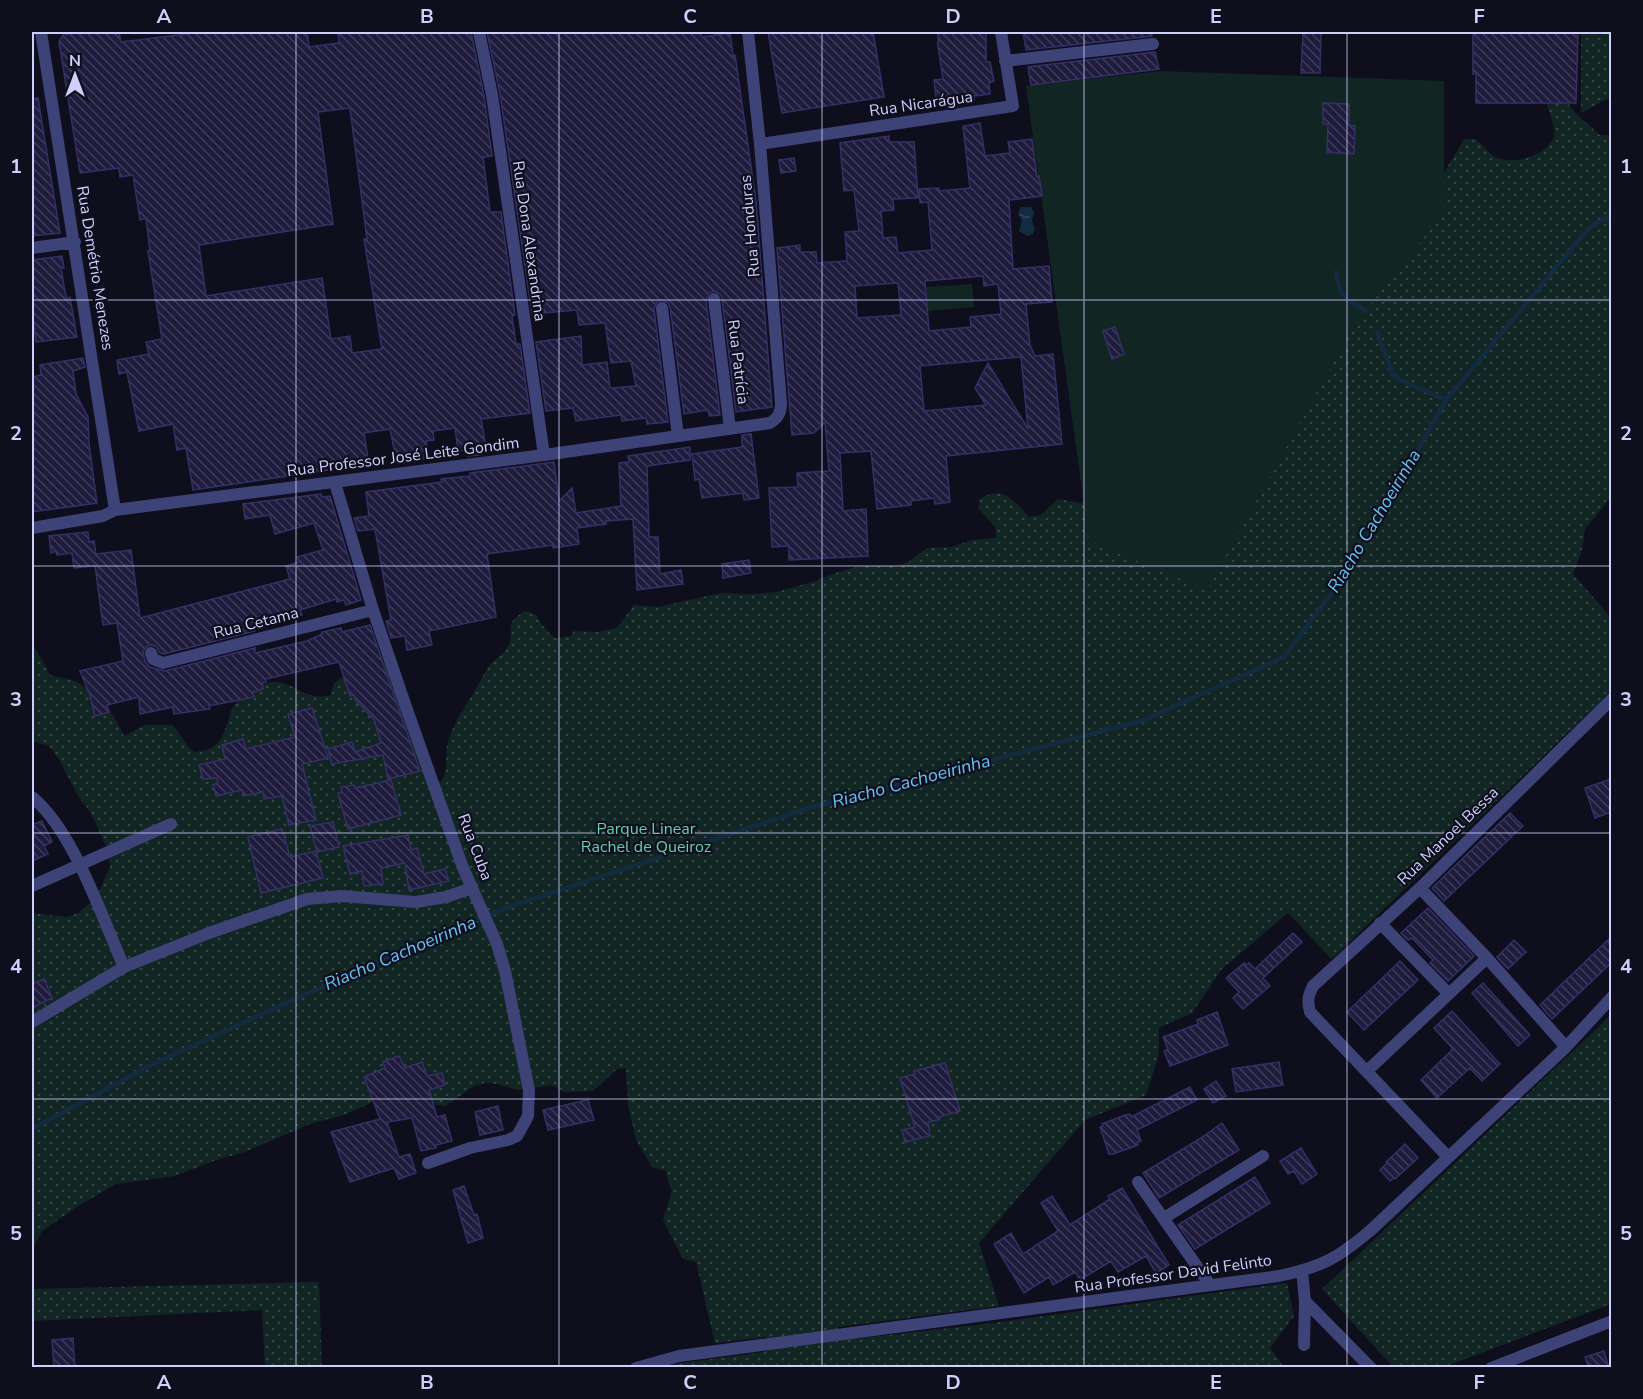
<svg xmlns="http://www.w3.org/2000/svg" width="1643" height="1399" viewBox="0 0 1643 1399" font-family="'Nunito Sans',sans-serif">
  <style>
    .green { fill: url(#green-dots) }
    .pitch { fill: #112623 }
    .water { fill: url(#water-ripples) }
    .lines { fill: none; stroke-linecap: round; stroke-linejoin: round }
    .stream { stroke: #122b41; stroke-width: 4.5 }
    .building { fill: url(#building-back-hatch); stroke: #343066; stroke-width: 1.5; fill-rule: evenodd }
    .minor { stroke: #3d4277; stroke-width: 12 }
    .grid { fill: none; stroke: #cecffa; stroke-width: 1.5; stroke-opacity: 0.55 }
    .labels { text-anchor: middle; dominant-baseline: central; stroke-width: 4.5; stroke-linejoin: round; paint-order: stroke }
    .street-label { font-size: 16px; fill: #cecffa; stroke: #0e0e1d }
    .park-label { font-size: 16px; fill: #62d2a8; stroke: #0e0e1d }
    .water-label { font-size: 18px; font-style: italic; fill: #66c2f0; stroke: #0e0e1d }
    .neatline { fill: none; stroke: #cecffa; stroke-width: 2 }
    .grid-label { font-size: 20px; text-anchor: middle; font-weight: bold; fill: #cecffa }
  </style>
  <defs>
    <pattern id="green-dots" width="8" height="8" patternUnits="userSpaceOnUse" patternTransform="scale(1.5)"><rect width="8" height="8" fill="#112623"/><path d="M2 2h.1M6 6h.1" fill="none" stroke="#324444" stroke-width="1.8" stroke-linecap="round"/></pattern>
    <pattern id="water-ripples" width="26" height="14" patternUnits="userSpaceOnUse" patternTransform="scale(1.5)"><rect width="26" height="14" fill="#122b41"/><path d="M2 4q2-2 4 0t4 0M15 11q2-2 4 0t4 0" fill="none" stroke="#33495d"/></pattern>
    <pattern id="building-back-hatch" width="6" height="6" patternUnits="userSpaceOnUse" patternTransform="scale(1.5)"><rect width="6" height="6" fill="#1e1b3c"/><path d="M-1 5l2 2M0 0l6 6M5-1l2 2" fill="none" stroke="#3e3b59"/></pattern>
  </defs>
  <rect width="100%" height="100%" fill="#0e0e1d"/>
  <path class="green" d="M1581,32H1611L1612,96L1581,113Z
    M1554,94L1567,102L1574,112L1600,135H1611V497L1585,529L1582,550L1573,574L1611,618V691L1332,959L1288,913L1222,969L1192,1013L1159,1028V1054L1146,1095L1085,1120L979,1243L999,1306L838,1327L836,1341L993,1323L1287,1283L1294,1316L1270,1348L1284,1367H665L673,1364L764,1352L767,1337L715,1343L696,1262L683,1259L663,1220L672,1191L666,1174L668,1172L652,1167L636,1140L628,1104L626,1068L617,1069L593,1091L564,1092L552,1085L519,1090L497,1084L485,1083L474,1086L445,1106L433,1104L424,1096L390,1094L347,1114L310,1124L245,1152L216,1160L175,1176L116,1184L78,1206L42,1231L32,1250V913L67,917L78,913L96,898L110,867L108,850L91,813L78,796L60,761L49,746L32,741V645L36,649L50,675C56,677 62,677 68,679C95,687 113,711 124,736L145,725H172C181,733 184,744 194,752C236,750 219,712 245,694C288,662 297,705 331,695L334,683L344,676H379L385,660L430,791C454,777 442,759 449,738C456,718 468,703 478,685C482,678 485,671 490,665C494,660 502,655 506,649C518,633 500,625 525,611L536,615L542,625L554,638L571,636L574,631L597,632L617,628L634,605L658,607L720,593L752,594L776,592L816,581L838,572L861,566H897L908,562L927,548L951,547L973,540L996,538L995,526L978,508L980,499C1002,484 1015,501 1029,517L1041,515L1058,499L1081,503L1090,496L1442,176L1464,139H1476C1482,144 1487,151 1493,156C1509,167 1550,156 1554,135C1556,124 1548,114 1547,103Z
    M1611,1015V1304L1444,1367H1393L1322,1289Z
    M319,1282L322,1367H265L262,1310L32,1321V1289Z"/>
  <path class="pitch" d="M1161,71L1444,81V212L1354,325L1207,590L1089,541L1026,86Z
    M972,284L974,307L928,311L926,287Z"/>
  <path class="water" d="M1021,207H1031L1034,213L1032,221L1035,229L1033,234L1028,236L1019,231L1022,221L1018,213Z"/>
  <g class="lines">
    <path class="stream" d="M1336,272C1339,296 1345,298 1366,311
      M1377,332L1394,377L1446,400
      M32,1129L155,1063L444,931L512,906L809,808L1144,720L1284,657L1353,564L1446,400L1588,229L1612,214"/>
  </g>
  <path class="building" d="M85,32H119L121,42L203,32H307L309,47L339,43L338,32H471L484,96L492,156L483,157L490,212H501L515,315L512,316L516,344H520L530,413L481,419L486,448L479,455L468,456V450L458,451L455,428L433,431L434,440L426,441L429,458L397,463L390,429L364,433L369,464L193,490L186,448L177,450L173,424L139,431L127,372L119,374L117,360L149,354L146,342L162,339L148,251H150L146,218L140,220L133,175L120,177L119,168L80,173L59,42L63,35ZM350,108L367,239H364L382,349L352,353L350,336L331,339L322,278L206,296L199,245L333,224L318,112Z
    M487,32H699L702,37L730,33L733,56L735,55L756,201L772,407L736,412L722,298L720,294L714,291L709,293L706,300L720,415L709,416L708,410L684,414L670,307L668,303L662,300L657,302L654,309L668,422L647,424L646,418L622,421L621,415L576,421L573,408L546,411L536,342L581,336L582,365L607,362L610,388L636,386L631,361L611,363L605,323L579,325L577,310L532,314L500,94Z
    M768,32H873L884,97L782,113Z
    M938,32H986V62H990L994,81L989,83L990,94L974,96V100L937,106L934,80L943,79L938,46Z
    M1023,32H1151L1152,36L1026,50Z
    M1303,32H1321L1320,73H1301Z
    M1473,32H1578L1576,103H1476V74H1473Z
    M1155,52L1159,69L1031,85L1028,67Z
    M38,98L60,233L32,236V99Z
    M1323,103L1349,104V125L1355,126L1354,154L1327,152L1328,124H1323Z
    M980,123L985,156L1010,153L1008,142L1032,139L1037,177L1039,176L1042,196L1009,200L1013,269L1049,266L1052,302L1026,304L1030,345L1035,356L1053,354L1062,444L946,456L950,502L935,504L934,498L911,501V505L877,509L871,451L840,453L843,511L866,509L868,556L789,560V546L772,547L769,488L798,487L797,473L829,471L825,422L814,433L792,435L777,248L800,245V252H816L817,263L847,261L845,232L859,231L854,190L844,191L840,143L889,136V142H914L918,198L893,199L894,210L881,211L883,238L896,237L898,253L932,250L928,202L920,203L919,189L939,188V191L970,188L963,126ZM983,276L984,286L998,284L1001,314L970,317L971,327L929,331L925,281ZM898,283L901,315L857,318L855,286ZM1021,357L1028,429L988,363L975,388L986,405L924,411L920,366Z
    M794,158L796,171L781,173L779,160Z
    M62,256L64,268H61L65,292L67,299L70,297L77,337L36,342L32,306V260Z
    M1115,327L1124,354L1112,359L1103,331Z
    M83,358L85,367L73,371L76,394L88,417L89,443L97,503L32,512V377L41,375L40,365Z
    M751,434L759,498L744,500L743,493L702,498L699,479L695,480L692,454L742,447V435Z
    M690,447V460L647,466L649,537H658L660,574L681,570L683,584L637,590L633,519L606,521V524L577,528L579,544L553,548V545L487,554L496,617L429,631L432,645L407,650L405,636L391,638L386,621L391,620L375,529L358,531L354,518L369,516L366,492L442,482L441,479L470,476V473L554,462L559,501L572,488L576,513L621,506L619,463L629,462L628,456Z
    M321,494L322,497L330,496L361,600L346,605L344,600L337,602L336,599L300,610L302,615L255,628V631L164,654L160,653L156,646L149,645L143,651L145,662L150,667L165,671L255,648V653L307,641L322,634V632L341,628L342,632L370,625L420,771L388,779L383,755L332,764L328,749L352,742L355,752L381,743L374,719L356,701L354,695L350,696L339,662L266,679V682L262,683L263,689L253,692L254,697L209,706L210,709L174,714L173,707L140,714L139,697L107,705L109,712L95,716L90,695L80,671L123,661L117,623L103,625L95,566L74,568L72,553L57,555L56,551L51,553L49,536L88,532L89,542L94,541L96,554L131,550L140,618L290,579L286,566L299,562L297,557L323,550L314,523L275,534L270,515L245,519L243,504Z
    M749,560L751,573L723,578L722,564Z
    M312,708L328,758L302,764L316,820L289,825L282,796L264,799L263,792L244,796L242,790L216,796L213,785L218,783L217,778L203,779L199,765L225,759L222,745L243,739L246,749L295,737L288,714Z
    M1611,779V812L1595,818L1585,788Z
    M391,780L401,815L348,829L338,793L342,792L341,787L354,785L355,788Z
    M1510,813L1523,826L1444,901L1432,888Z
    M32,818L34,824L42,821L52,842L44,846L48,854L32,861Z
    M333,822L339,847L317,852L310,826Z
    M282,829L290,857L316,851L323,878L261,893L248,837Z
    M408,835L411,850L417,848L424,874L445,869L449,881L409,890L405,863L381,868L383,884L364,886L362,871L350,874L343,846Z
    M1428,908L1474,956L1448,981L1430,963L1433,960L1412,938L1408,940L1401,933Z
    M1293,933L1302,942L1263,978L1270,986L1243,1009L1233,998L1239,992L1226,978L1244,963L1246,965L1249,963L1255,969Z
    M1611,937V963L1552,1019L1540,1005Z
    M1514,940L1526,952L1508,969L1497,957Z
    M1400,961L1418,980L1364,1030L1347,1012Z
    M44,979L52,998L32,1008V984Z
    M1483,983L1530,1035L1518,1046L1472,993Z
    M1452,1011L1500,1064L1482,1081L1470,1068L1437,1098L1421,1080L1453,1049L1434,1028Z
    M1217,1012L1228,1045L1170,1066L1164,1051L1168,1049L1163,1037L1198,1024L1197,1020Z
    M399,1056L405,1068L422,1062L427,1076L442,1073L445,1085L429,1090L437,1117L445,1115L452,1141L436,1145V1148L421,1151L412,1118L387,1122L399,1157L410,1154L416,1173L399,1179L394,1168L350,1182L331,1132L380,1119L364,1077L385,1068L383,1062Z
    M1279,1062L1283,1085L1236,1092L1232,1069Z
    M945,1063L960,1111L938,1117V1120L928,1122L930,1136L905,1142L902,1130L915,1127L900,1078L915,1074L914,1071Z
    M1216,1081L1226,1096L1213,1103L1204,1089Z
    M1190,1087L1197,1100L1137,1130L1141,1141L1137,1143L1138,1145L1113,1154H1109L1100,1127L1103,1126L1102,1124L1125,1115L1130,1114L1131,1117Z
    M588,1100L594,1120L548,1130L543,1110Z
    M498,1106L503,1130L480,1135L475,1112Z
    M1222,1123L1239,1150L1159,1198L1143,1173L1201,1138Z
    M1405,1144L1418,1158L1395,1179L1394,1178L1390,1181L1380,1170L1387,1163L1386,1162Z
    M1301,1148L1317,1174L1302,1184L1294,1171L1288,1174L1280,1161Z
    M1255,1177L1270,1203L1195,1249L1178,1225Z
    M464,1186L474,1215L477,1214L483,1238L468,1243L453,1190Z
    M1122,1188L1169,1265L1156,1273L1146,1256L1118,1272L1111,1261L1080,1280L1075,1272L1053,1285L1049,1277L1024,1293L994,1244L1011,1233L1023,1254L1058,1231L1041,1203L1052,1196L1070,1225L1110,1199L1108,1196Z
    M73,1338L75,1368H54L52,1340Z
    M1604,1351L1609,1368H1589L1585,1357Z"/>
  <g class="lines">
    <path class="minor" d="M41,32L115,510
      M479,32L492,95L544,455
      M1005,61L1153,44
      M760,144L1013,106L1001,32
      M32,248L75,242
      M714,299L730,429
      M662,308L678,436
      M335,483L373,610L405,704L463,868L497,944L505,971L529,1090L528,1116L517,1136L508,1140L470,1148L428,1163
      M32,528L103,516L115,510L544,455L770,423C778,418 781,413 781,403L760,144L748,32
      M151,653L153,659L163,663L373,610
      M32,797C73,830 102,917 124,967
      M32,886L171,824
      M1420,888L1487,958L1566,1047
      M1380,923L1449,994
      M32,1022L124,967L209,933L307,899L342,896L416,902L446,897L472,888
      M1367,1071L1487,958
      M1448,1157L1310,1012C1307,1001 1308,996 1313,986L1420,888L1612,699
      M1138,1182L1210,1285
      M1164,1218L1263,1156
      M1302,1271L1305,1301L1371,1368
      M1304,1345L1305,1301
      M636,1368L679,1356L1279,1276C1322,1267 1338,1258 1371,1230L1566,1047L1612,997
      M1491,1368L1612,1321"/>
  </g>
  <path class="grid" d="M296,32V1368M559,32V1368M822,32V1368M1084,32V1368M1347,32V1368M32,300H1612M32,566H1612M32,833H1612M32,1099H1612"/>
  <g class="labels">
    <g class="street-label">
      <text transform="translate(921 104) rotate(-8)">Rua Nicarágua</text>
      <text transform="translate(750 226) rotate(-95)">Rua Honduras</text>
      <text transform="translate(529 241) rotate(82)">Rua Dona Alexandrina</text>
      <text transform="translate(95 268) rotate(81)">Rua Demétrio Menezes</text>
      <text transform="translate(738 362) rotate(83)">Rua Patrícia</text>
      <text transform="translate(403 457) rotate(-7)">Rua Professor José Leite Gondim</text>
      <text transform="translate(256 623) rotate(-14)">Rua Cetama</text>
      <text transform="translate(1448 836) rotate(-44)">Rua Manoel Bessa</text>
      <text transform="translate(475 847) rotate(69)">Rua Cuba</text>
      <text transform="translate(1173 1274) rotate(-8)">Rua Professor David Felinto</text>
    </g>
    <g class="park-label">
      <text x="646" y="829">Parque Linear<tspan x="646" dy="18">Rachel de Queiroz</tspan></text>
    </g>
    <g class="water-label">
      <text transform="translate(1374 521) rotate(-59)">Riacho Cachoeirinha</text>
      <text transform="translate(911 781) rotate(-15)">Riacho Cachoeirinha</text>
      <text transform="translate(400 953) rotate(-23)">Riacho Cachoeirinha</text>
    </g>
  </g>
  <rect width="1643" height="1399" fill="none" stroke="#0e0e1d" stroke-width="66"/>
  <g transform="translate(75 75)" stroke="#0e0e1d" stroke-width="4.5" paint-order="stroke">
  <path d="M0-4.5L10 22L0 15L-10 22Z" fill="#cecffa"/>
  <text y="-9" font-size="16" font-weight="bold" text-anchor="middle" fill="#cecffa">N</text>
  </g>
  <rect x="33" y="33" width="1577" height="1333" class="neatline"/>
  <g class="grid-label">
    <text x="164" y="23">A</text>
    <text x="427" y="23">B</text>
    <text x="690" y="23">C</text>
    <text x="953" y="23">D</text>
    <text x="1216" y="23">E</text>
    <text x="1479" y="23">F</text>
    <text x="16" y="173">1</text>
    <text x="1626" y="173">1</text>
    <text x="16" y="440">2</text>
    <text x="1626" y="440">2</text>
    <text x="16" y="706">3</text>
    <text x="1626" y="706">3</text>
    <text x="16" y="973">4</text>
    <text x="1626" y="973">4</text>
    <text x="16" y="1240">5</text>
    <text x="1626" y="1240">5</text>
    <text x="164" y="1389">A</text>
    <text x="427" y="1389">B</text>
    <text x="690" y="1389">C</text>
    <text x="953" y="1389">D</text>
    <text x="1216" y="1389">E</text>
    <text x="1479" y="1389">F</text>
  </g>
</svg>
